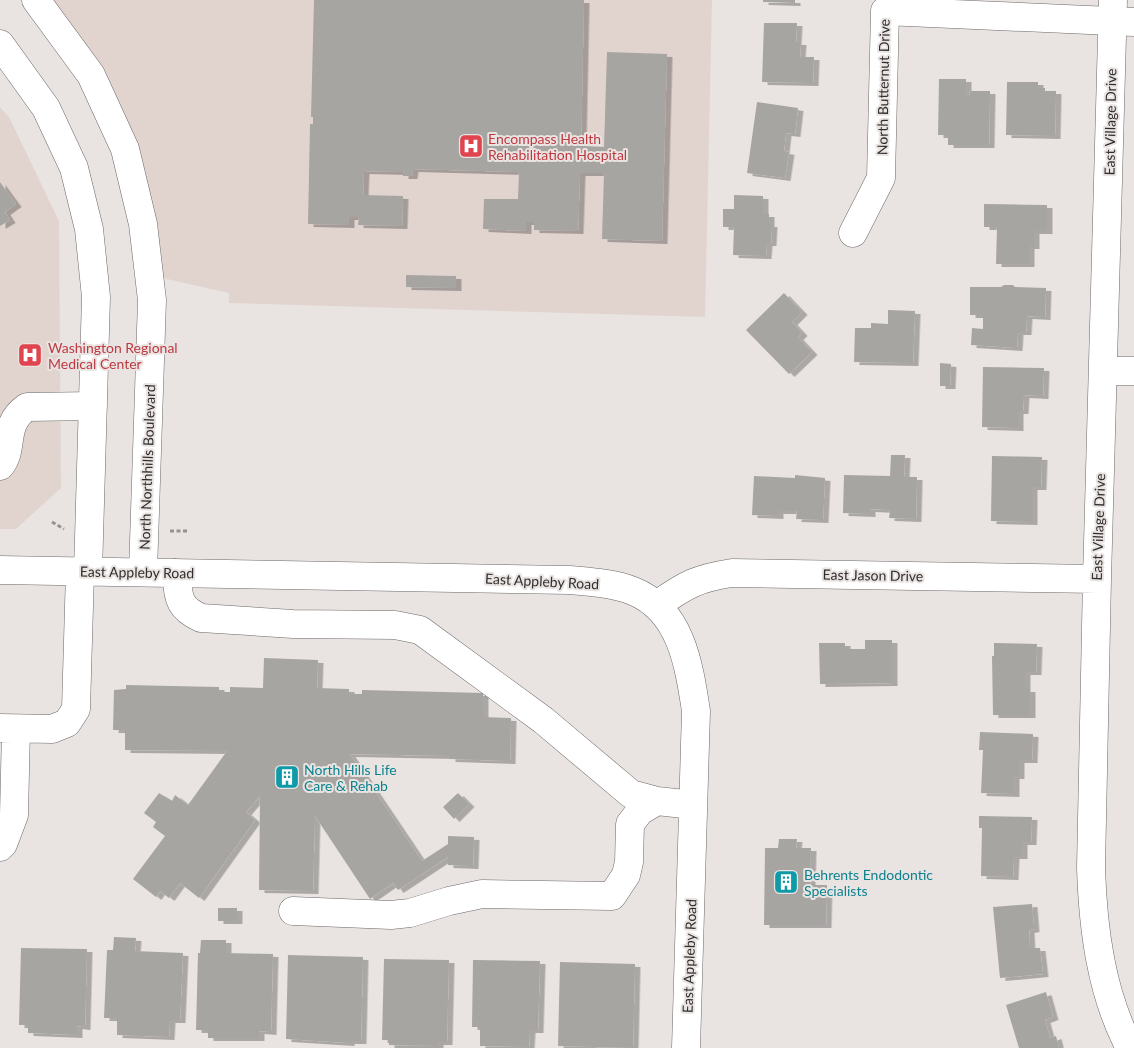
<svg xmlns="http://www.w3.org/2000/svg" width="1134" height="1048" viewBox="0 0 1134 1048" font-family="Lato,sans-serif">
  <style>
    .built { fill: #e1d4cf }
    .building { fill: #a7a5a1; filter: url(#shadow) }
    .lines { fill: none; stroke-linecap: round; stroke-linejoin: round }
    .minor-casing { stroke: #6c6867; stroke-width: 29 }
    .path { stroke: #94918f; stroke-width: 3; stroke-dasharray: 4 2.5; stroke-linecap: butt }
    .minor { stroke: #fff; stroke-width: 28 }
    .labels { text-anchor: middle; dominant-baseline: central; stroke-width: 4; stroke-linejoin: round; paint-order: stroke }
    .street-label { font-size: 14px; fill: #2f2e2d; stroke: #e9e4e2 }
    .health-label { font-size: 14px; fill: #be3a42; stroke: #e9e4e2; text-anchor: start }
    .culture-label { font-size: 14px; fill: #0d838f; stroke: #e9e4e2; text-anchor: start }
  </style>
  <defs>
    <filter id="shadow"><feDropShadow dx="5.5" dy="3" stdDeviation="0" flood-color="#0004"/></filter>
  </defs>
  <rect width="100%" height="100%" fill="#e9e4e2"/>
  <path class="built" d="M36,0H712L705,317L229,303V293L149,275L125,149Z
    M0,107L9,117L59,221L61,488L16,529H0Z"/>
  <path class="building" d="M314,0H584L581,146L604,147L607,52L667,54L662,241L602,239L604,173H580L578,231L534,230V222H526V231L483,229L484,199H518L519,172L413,169L412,176H403V172L364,171L363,195L403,196L402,226L358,225L359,217H349V225L308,224L310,124H313V117H311Z
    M763,0H795V3L763,2Z
    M764,23H797L796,42H801L800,57H814L813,83L762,82Z
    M939,79H966V98H969L970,91H990L989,145H948V135H938Z
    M1007,82H1038V88H1045V91H1056L1055,136L1006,135Z
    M757,102L798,108L795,134L786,133L784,151L789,152L785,178L747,173Z
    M0,182L16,204L5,212L10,220L0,226Z
    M734,195L763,196V214H769V224H772L771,243H767L766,256L733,255L734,227H723V209H734Z
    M984,204L1047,205V231H1034V246H1029V264H996L997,227H984Z
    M406,275L456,276V288L406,287Z
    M1004,285H1013L1015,287L1046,288L1045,317L1027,316L1026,332H1018L1017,348L971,345L972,328L983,329V315H970V287H1001Z
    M784,293L802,312L792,322L802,333L798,337L812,352L789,374L746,330Z
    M888,310L915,311L913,363L854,362L855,328H871V323L888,324Z
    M940,363L951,364L950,386H940Z
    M983,367L1044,368L1043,396L1024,395L1023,411H1018V428L982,427Z
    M891,455H905L904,477H917L916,519L889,518L890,510L870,509V514L843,513L844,475L890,476Z
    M992,456L1042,457L1041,487H1032V522L991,521Z
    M795,475L825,478L823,520L796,519L797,511H778V516L752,515L754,476L795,478Z
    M865,640H892V683L820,684L819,643H845V649H865Z
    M994,643L1037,644L1036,672H1025V689H1030V715H993L992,656H994Z
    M264,658L318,660L317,688L349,689V694H362V690L483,693V717L511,718L510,761L450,759V756L350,754L422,861L448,844V836L474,837L473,866L448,865V857L398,890L393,883L370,899L315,816L313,891L259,890L260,796L246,812L255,820L199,898L180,883L169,898L160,891L156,897L133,879L165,836L153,827L156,822L144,813L159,793L172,801L175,795L188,805L227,751L125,750V730H113L114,690L126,689V685L219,687V692H230V687L263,688Z
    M980,732L1033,734L1032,760H1019V776H1014V794L981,793L983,750H979Z
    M458,793L469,804L454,819L443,807Z
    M979,816L1032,817L1031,842H1022V856H1014L1013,877L981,876L982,828H979Z
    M779,839H797L796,848H811L810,885H827L826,925H764L765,848H778Z
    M1032,904L1034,929L1029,930L1030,948H1040L1043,974L1000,978L993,907Z
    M218,908H237V921H218Z
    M114,937L136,938L135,951L183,953L180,1020H170L169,1037L117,1035V1018H104L107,950H113Z
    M201,940H226V953L273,954L271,1032L259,1031V1038H208V1030H196L198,953H200Z
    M21,948L87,949L85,1027L77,1026V1035L28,1033V1025H19Z
    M288,955L363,957L361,1041H349V1043L286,1039Z
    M384,959L449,960L447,1042H438V1046L389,1045V1040H382Z
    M473,960L540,961L538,1030H530L529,1047L480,1046V1027H472Z
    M560,962L635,964L633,1048L558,1046Z
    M1046,992L1053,1017L1045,1020L1050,1038L1056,1036L1059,1048H1019L1006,1005Z"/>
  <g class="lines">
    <defs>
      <path id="minor" d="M36,0L91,75L125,149L143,224L152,300L143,572
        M1113,0L1097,579L1091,868C1093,929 1101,993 1130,1048
        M0,44L46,108L74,168L89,229L96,297L88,572
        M853,233L881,178L885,11L1134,22
        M1104,371H1134
        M0,466C15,449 1,425 27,407L93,406
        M0,570L569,580C590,582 613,583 633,591C681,610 689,665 696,711L686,1048
        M176,573C179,597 177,607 201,618L293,624L395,625L420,630L543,720L631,794L657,801L693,805
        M657,605C685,585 698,578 732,573L1097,579
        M0,728L52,729L67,723L76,709L80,572
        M0,847L3,844L14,815L16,729
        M293,911L391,915L410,913L449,901L482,894L612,896L626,875L629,862L630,824L640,811L657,801"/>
    </defs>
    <use href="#minor" class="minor-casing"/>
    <path class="path" d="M52,522L64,529
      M170,531H188"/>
    <use href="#minor" class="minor"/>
  </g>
  <defs>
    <symbol id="hospital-square" viewBox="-11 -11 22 22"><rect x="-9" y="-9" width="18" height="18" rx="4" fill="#e0444e" stroke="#e9e4e2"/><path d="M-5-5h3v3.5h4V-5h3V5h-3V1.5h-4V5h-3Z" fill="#fff"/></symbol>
    <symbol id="building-square" viewBox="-11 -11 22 22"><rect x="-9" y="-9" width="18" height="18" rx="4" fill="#0f9aa8" stroke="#e9e4e2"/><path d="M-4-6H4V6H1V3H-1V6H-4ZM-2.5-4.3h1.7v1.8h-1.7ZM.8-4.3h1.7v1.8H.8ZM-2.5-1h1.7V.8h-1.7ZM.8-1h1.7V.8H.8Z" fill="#fff"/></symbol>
  </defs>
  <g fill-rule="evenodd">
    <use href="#hospital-square" x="457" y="132" width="28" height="28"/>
    <use href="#hospital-square" x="16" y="341" width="28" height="28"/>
    <use href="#building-square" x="273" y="763" width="28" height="28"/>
    <use href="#building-square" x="772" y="868" width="28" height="28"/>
  </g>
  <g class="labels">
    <g class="street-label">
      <text transform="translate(883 87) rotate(-89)">North Butternut Drive</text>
      <text transform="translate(1110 122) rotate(-89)">East Village Drive</text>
      <text transform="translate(147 467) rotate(-88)">North Northhills Boulevard</text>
      <text transform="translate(1098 527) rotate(-88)">East Village Drive</text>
      <text transform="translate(137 572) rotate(1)">East Appleby Road</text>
      <text transform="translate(873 575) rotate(1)">East Jason Drive</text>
      <text transform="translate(542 581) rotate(3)">East Appleby Road</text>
      <text transform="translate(689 956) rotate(-88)">East Appleby Road</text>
    </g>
    <g class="health-label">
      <text x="488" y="138">Encompass Health<tspan x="488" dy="16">Rehabilitation Hospital</tspan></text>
      <text x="48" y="347">Washington Regional<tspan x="48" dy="16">Medical Center</tspan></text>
    </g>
    <g class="culture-label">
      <text x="304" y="769">North Hills Life<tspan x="304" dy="16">Care &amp; Rehab</tspan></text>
      <text x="804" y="874">Behrents Endodontic<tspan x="804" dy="16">Specialists</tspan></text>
    </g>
  </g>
</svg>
